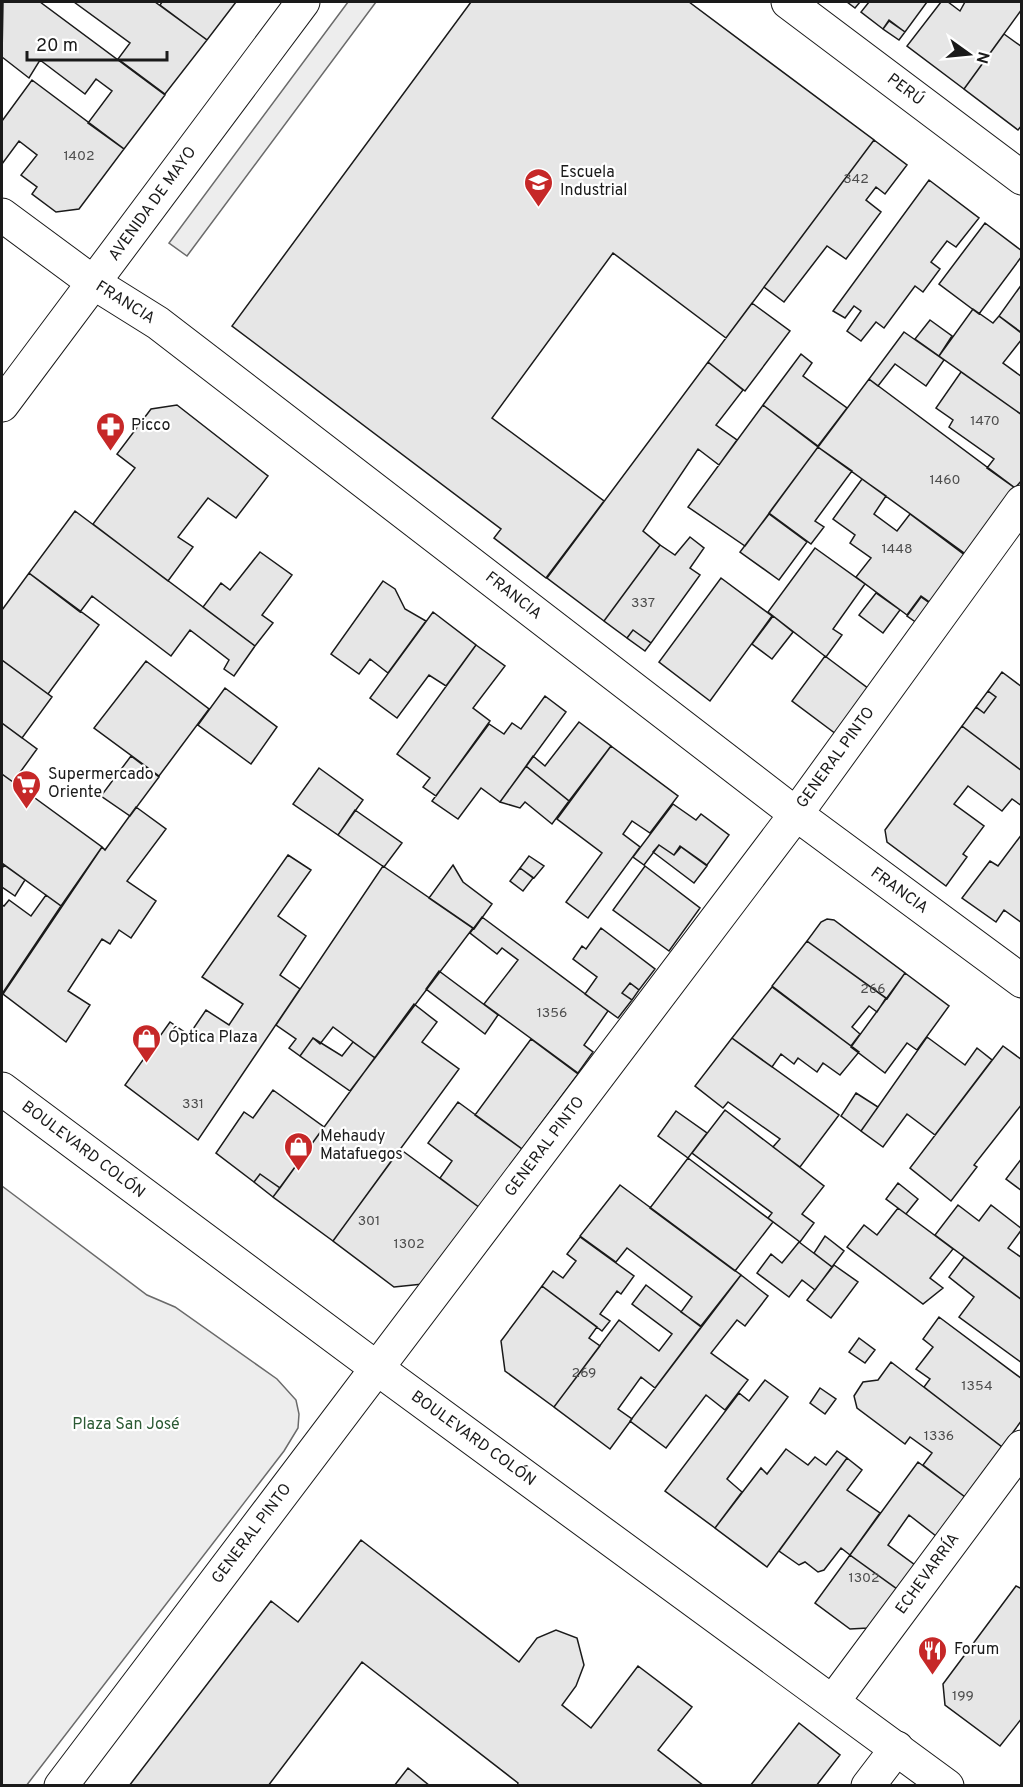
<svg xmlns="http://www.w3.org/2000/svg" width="1023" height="1787" viewBox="0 0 1023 1787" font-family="Overpass,sans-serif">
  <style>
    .built { fill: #ededed; stroke: #6a6a6a; stroke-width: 1.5 }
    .building { fill: #e6e6e6; stroke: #1a1a1a; stroke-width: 1.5 }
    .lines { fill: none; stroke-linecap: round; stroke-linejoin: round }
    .minor-casing { stroke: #1a1a1a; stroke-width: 35 }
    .secondary-casing { stroke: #1a1a1a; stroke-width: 35 }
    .primary-casing { stroke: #1a1a1a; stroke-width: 35 }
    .minor { stroke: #fff; stroke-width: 33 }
    .secondary { stroke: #fff; stroke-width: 33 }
    .primary { stroke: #fff; stroke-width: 33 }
    .labels { text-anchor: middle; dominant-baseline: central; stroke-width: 4.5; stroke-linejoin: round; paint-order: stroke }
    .number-label { font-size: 14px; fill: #4d4d4d }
    .street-label { font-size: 16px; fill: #1a1a1a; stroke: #fff }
    .poi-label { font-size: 16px; fill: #1a1a1a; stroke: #fff; text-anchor: start }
    .park-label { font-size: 16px; fill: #2b5a34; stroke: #fff }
  </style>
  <rect width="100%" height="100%" fill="#fff"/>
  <path class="built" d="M348,2H376L187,256L169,243Z
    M2,1186L147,1295L175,1307L277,1379L296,1400L299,1414L298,1428L284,1451L26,1786L2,1785Z"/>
  <path class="building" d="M3,2H40L165,95L124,149L88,123L112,91L96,79L85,94L40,60L29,78L2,57Z
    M74,2H155L207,40L165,94L118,59L130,43Z
    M162,2H236L207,40L160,5Z
    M471,2H689L874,140L726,338L613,253L492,418L604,501L546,578L494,538L501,529L232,326Z
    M847,2H860L855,8Z
    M869,2H927L905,32L889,20L883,29L861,12Z
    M941,2H948L960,11L965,2H1022V9L964,89L907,46Z
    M889,21L905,32L899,40L883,29Z
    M1004,34L1022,47V125L1018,130L964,89Z
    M32,80L124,149L79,209L56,212L32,194L37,187L21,175L37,155L19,141L2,164V121Z
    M874,140L907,165L885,194L876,187L866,200L881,212L846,259L827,246L784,302L764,287Z
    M929,180L979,218L956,247L947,241L931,262L940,269L923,292L915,286L884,328L876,322L861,341L847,331L861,311L854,306L845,318L833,311Z
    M985,223L1022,251V256L979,314L939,284Z
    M1022,284V331L1020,332L999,316Z
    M752,303L790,331L745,391L708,362Z
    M973,309L993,323L999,316L1022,333V339L1003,363L1022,377V415L939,356Z
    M930,320L952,336L939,356L915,339Z
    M904,332L944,360L926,386L895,364L878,386L869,379Z
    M801,354L812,363L803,376L847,408L818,446L763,405Z
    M708,362L743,390L716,425L737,440L719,465L698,449L643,531L660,545L604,621L547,578Z
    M961,372L1022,415V480L1015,488L987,468L994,459L949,427L953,420L936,408Z
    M869,379L1015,488L967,555L818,447Z
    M177,405L268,476L236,518L208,498L178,537L193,547L168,581L93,524L135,468L117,454L151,409Z
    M763,405L818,447L745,546L688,507Z
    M818,447L852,471L815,521L824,527L811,544L769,513Z
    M862,479L886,496L874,514L897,531L910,514L966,556L931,603L921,596L907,615L856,577L871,558L850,543L855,535L833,519Z
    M75,511L255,646L234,676L224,669L229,660L190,630L171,656L92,596L80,612L29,573Z
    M769,514L807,542L779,580L740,552Z
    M690,537L704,548L690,568L700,575L651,643L633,630L627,638L604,621L660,545L675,555Z
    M815,548L865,584L833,629L842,635L826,657L768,612Z
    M260,552L292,575L262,615L273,623L255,646L203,607L221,583L230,590Z
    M29,573L99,625L48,694L2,660V610Z
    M721,578L772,616L710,701L659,662Z
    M383,581L395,589L405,609L426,621L388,673L370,659L359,674L331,654Z
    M876,593L900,610L883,633L859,615Z
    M921,597L931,604L917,623L907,616Z
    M433,612L476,645L446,686L429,675L397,718L370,698Z
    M773,616L793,632L772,659L752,644Z
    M633,630L651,643L645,651L627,638Z
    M476,645L505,666L473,708L490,721L436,796L423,787L430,778L397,754Z
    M825,656L869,689L836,734L792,701Z
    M2,660L52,697L22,738L2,723Z
    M146,661L209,709L159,776L94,728Z
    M1002,672L1022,687V771L962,726L976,707L984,713L996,697L988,691Z
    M225,688L277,727L251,764L198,725Z
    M988,691L996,697L984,713L976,707Z
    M545,696L566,712L500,802L481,788L458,819L432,801L489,724L504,734L512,723L521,729Z
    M579,722L611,746L569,801L526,766L533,756L545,766Z
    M2,723L37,749L13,782L2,774Z
    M962,726L1022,771V806L1012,799L1002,811L968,786L954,804L984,826L963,854L967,857L946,886L887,842L885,830Z
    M611,746L678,796L650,833L632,821L623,834L640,847L588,918L566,902L602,853L557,819Z
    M131,756L159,777L130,816L101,796Z
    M526,766L569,801L552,824L525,802L520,808L500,802Z
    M319,768L363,800L338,835L293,804Z
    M2,774L102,847L61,906L2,863Z
    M673,804L696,820L701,814L729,835L707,865L680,846L674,855L659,845L644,865L633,857Z
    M136,807L166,829L127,881L156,901L131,938L119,930L110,944L102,939L68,991L90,1005L66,1042L3,994L102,847L105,850Z
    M355,810L402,843L384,867L338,835Z
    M1022,834V923L1004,910L996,922L962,898L990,861L998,866Z
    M659,845L674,855L681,847L707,866L694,883L653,852Z
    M288,855L311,870L278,916L306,936L280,975L300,989L198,1140L125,1085L170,1022L189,1035L206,1010L229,1025L243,1004L202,977Z
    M529,856L544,866L534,878L520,868Z
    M4,865L25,880L15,896L2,887V869Z
    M453,865L463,882L492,904L474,929L429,898Z
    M383,866L473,928L375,1058L333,1027L320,1044L313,1038L300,1056L289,1048L296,1039L276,1025Z
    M645,866L700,908L669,951L613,910Z
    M520,868L533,878L523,891L510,881Z
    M46,895L61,906L2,994V905L4,906L9,900L31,916Z
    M482,917L608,1011L584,1045L593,1052L578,1073L484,1004L518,960L502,948L497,954L470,933Z
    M827,919L834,920L905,973L887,999L807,941L821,922Z
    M601,928L655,969L639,990L630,983L622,993L632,1000L618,1018L585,994L597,977L573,959L582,946L586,949Z
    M807,941L886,998L877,1012L869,1006L852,1027L860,1034L851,1046L772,986Z
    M439,971L498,1015L485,1034L426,989Z
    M905,973L949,1006L917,1050L907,1043L885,1073L851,1047Z
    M630,983L639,990L632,1000L622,993Z
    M772,987L859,1052L840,1075L823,1063L817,1072L798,1058L794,1064L781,1054L772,1067L732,1038Z
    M414,1004L437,1022L422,1042L459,1069L333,1241L273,1197Z
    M927,1037L965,1065L977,1048L992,1060L935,1135L907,1114L883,1147L861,1131Z
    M313,1038L342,1056L353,1042L375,1058L350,1091L300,1056Z
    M732,1038L839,1115L800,1167L773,1147L780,1139L728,1102L723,1108L695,1086Z
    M531,1039L578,1074L522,1149L475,1115Z
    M1003,1046L1022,1060V1104L974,1165L977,1167L951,1201L910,1168Z
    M273,1090L324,1127L280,1188L260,1174L254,1182L216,1153L244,1112L253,1118Z
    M856,1093L878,1107L861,1131L841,1116Z
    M458,1102L522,1149L480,1208L440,1178L452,1161L428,1143Z
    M725,1110L824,1186L802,1214L814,1223L800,1242L768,1218L772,1213L692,1153Z
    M676,1111L707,1133L688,1158L658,1136Z
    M400,1149L480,1208L423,1284L394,1287L333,1241Z
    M688,1158L773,1222L735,1271L650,1208Z
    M1022,1158V1191L1006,1179Z
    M260,1174L280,1188L273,1197L254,1182Z
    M898,1183L918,1199L906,1214L886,1199Z
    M620,1185L741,1275L701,1326L681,1312L692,1297L627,1248L616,1262L580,1236Z
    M958,1205L979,1221L991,1205L1022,1229L1008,1248L1022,1258V1300L935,1235Z
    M898,1208L953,1249L930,1278L943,1288L923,1304L847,1247L864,1225L877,1235Z
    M825,1236L844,1251L832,1267L814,1253Z
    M580,1237L634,1276L621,1294L617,1291L600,1314L610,1321L602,1331L542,1286L553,1271L563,1278L576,1261L567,1254Z
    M799,1242L832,1267L815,1290L802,1280L789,1297L757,1273L771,1254L782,1263Z
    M964,1257L1022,1300V1363L959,1317L974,1297L949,1277Z
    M834,1265L858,1282L831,1318L807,1300Z
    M741,1275L768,1296L745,1326L737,1320L711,1353L748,1380L725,1410L706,1395L666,1448L630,1421Z
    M646,1285L701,1327L655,1388L641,1377L618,1409L632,1419L610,1449L554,1407L619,1320L659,1351L672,1334L632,1304Z
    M542,1286L597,1327L589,1338L600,1346L554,1407L505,1371L501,1341Z
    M939,1317L1022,1379V1420L1002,1447L924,1387L930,1379L916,1369L933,1347L923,1339Z
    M859,1338L875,1350L865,1363L849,1352Z
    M891,1362L1002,1447L965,1497L923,1465L932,1453L910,1437L905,1444L857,1408L854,1396L863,1382L878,1380Z
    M765,1380L788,1397L727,1479L742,1492L715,1528L665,1491L739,1393L749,1401Z
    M820,1388L836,1399L825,1414L810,1403Z
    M786,1449L808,1465L815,1457L826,1465L837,1451L847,1458L767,1567L715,1528L761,1468L767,1474Z
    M847,1458L862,1470L847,1490L880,1513L850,1555L841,1548L824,1570L818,1572L805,1562L799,1565L779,1551Z
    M918,1462L965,1497L936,1536L909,1515L888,1545L915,1565L897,1589L850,1555Z
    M361,1540L519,1662L537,1638L556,1630L577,1638L584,1665L576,1686L562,1705L591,1728L638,1666L692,1707L658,1750L704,1786H517L518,1783L362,1662L268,1786H129L271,1601L298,1622Z
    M850,1555L897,1589L868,1628L850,1629L815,1603Z
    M1016,1586L1022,1589V1718L1000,1746L945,1705L943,1684Z
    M799,1723L840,1755L816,1786H750Z
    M408,1768L430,1786H394Z"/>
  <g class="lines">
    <defs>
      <path id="minor" d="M788,2L1022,178
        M2,215L94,283L158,323L796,814L1022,981
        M834,1700L1022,1447
        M61,1786L796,814L1022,502
        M868,1786L897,1748"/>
      <path id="secondary" d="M2,1089L378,1369L947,1786"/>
      <path id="primary" d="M2,405L303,2"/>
    </defs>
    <use href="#minor" class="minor-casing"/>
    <use href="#secondary" class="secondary-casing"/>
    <use href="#primary" class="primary-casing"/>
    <use href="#minor" class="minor"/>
    <use href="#secondary" class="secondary"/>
    <use href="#primary" class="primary"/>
  </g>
  <defs>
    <symbol id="school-pin" viewBox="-11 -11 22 30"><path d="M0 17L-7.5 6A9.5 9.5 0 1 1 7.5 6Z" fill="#c62828" stroke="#fff"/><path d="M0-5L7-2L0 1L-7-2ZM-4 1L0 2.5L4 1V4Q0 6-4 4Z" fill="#fff"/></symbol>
    <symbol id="pharmacy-pin" viewBox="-11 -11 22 30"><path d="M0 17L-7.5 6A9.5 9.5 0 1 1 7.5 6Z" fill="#c62828" stroke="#fff"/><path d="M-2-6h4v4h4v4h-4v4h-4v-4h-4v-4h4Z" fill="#fff"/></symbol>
    <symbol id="supermarket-pin" viewBox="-11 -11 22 30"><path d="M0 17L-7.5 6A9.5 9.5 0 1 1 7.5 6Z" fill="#c62828" stroke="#fff"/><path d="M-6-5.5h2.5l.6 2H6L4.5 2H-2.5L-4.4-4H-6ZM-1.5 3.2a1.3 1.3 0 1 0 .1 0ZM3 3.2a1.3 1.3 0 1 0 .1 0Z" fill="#fff"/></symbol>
    <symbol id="shop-pin" viewBox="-11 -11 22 30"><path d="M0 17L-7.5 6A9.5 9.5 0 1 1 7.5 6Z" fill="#c62828" stroke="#fff"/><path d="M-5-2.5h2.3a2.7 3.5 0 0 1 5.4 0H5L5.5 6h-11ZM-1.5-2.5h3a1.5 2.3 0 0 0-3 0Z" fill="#fff"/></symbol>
    <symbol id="restaurant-pin" viewBox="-11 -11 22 30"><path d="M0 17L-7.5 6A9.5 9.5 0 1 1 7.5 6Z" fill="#c62828" stroke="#fff"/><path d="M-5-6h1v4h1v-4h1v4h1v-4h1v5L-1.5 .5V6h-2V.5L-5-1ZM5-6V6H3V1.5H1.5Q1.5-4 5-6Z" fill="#fff"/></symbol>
  </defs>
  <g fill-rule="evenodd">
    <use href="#school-pin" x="522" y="166" width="33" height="45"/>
    <use href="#pharmacy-pin" x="94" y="410" width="33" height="45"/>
    <use href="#supermarket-pin" x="10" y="768" width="33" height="45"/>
    <use href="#shop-pin" x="130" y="1022" width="33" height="45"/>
    <use href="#shop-pin" x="282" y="1130" width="33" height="45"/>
    <use href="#restaurant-pin" x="916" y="1634" width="33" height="45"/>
  </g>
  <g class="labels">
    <g class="number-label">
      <text x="79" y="156">1402</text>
      <text x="856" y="179">342</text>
      <text x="985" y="421">1470</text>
      <text x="945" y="480">1460</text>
      <text x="897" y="549">1448</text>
      <text x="643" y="603">337</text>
      <text x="873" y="989">266</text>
      <text x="552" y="1013">1356</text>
      <text x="193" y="1104">331</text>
      <text x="369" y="1221">301</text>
      <text x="409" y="1244">1302</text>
      <text x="584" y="1373">269</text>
      <text x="977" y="1386">1354</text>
      <text x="939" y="1436">1336</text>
      <text x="864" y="1578">1302</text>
      <text x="963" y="1696">199</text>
    </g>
    <g class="street-label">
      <text transform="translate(905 90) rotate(37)">PERÚ</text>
      <text transform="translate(153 204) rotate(-54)">AVENIDA DE MAYO</text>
      <text transform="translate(125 303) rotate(32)">FRANCIA</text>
      <text transform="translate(513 596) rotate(38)">FRANCIA</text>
      <text transform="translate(836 758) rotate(-54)">GENERAL PINTO</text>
      <text transform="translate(899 891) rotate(36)">FRANCIA</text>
      <text transform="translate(545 1147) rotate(-53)">GENERAL PINTO</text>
      <text transform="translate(83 1150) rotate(37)">BOULEVARD COLÓN</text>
      <text transform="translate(473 1439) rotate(36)">BOULEVARD COLÓN</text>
      <text transform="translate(252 1534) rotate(-53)">GENERAL PINTO</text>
      <text transform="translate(928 1574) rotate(-54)">ECHEVARRÍA</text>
    </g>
    <g class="poi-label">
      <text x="560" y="173">Escuela<tspan x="560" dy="18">Industrial</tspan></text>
      <text x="131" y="426">Picco</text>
      <text x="48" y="775">Supermercado<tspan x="48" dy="18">Oriente</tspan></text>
      <text x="168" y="1038">Óptica Plaza</text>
      <text x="320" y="1137">Mehaudy<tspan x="320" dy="18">Matafuegos</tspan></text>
      <text x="954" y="1650">Forum</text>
    </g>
    <g class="park-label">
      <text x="126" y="1425">Plaza San José</text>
    </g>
  </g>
  <rect width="1023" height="1787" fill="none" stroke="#1a1a1a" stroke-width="6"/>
  <g transform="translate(969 54) rotate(105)" stroke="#ffffff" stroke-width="4.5" paint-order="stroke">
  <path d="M0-4.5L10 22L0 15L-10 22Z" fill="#1a1a1a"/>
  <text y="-9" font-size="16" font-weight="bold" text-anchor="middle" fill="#1a1a1a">N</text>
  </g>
  <path d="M27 51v9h140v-9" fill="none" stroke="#1a1a1a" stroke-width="3"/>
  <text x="36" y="51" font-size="18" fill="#1a1a1a" stroke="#ffffff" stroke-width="4.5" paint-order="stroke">20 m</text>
</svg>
